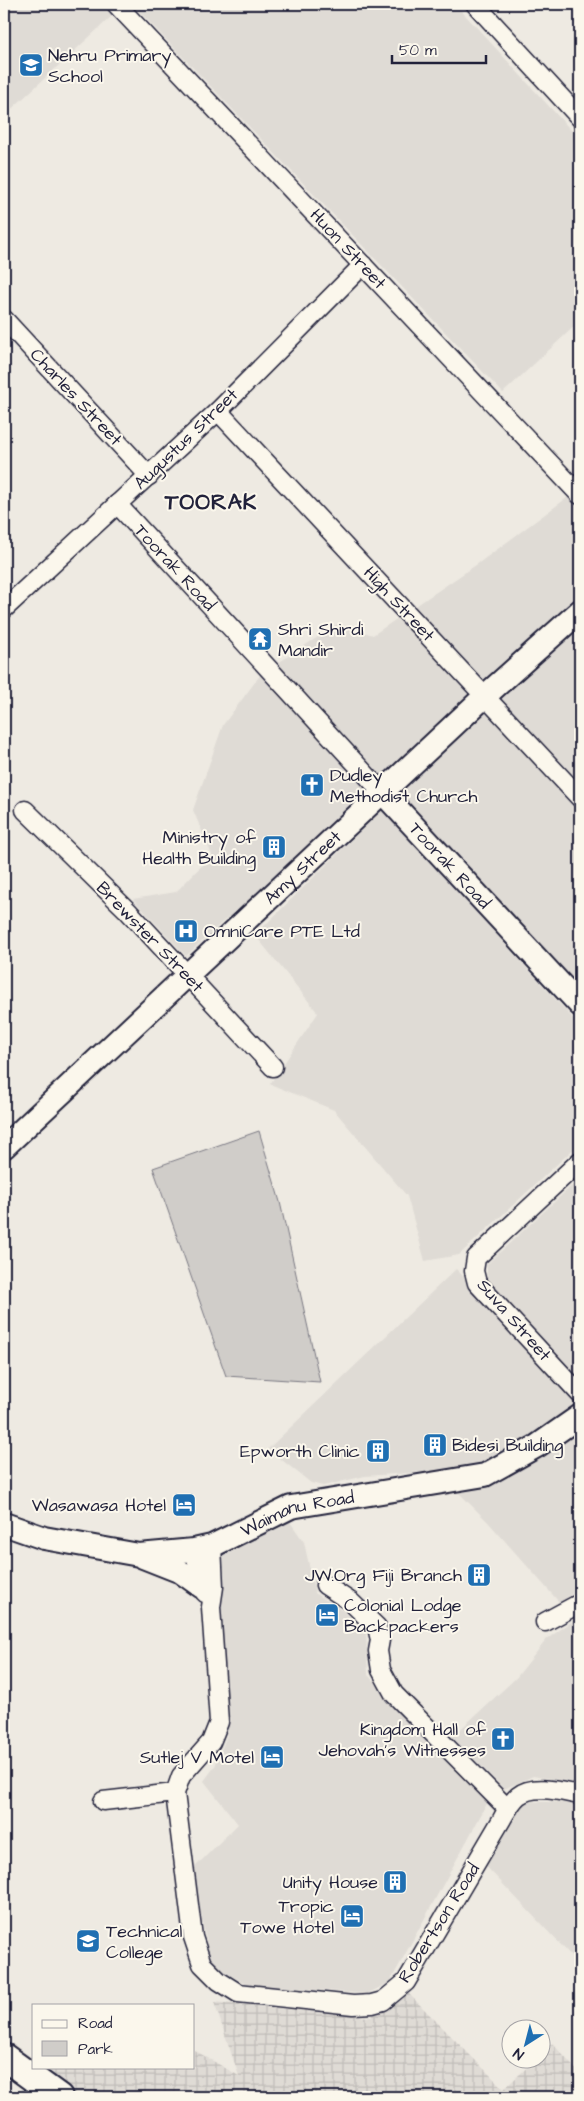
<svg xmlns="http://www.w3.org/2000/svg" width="584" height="2101" viewBox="0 0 584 2101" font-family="'Architects Daughter',sans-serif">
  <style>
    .built { fill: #dfdbd5 }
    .industrial { fill: url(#industrial-grid) }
    .park { fill: #d0cdc9; stroke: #797882 }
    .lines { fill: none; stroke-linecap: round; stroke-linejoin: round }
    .minor-casing { stroke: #22223b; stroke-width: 21 }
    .major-casing { stroke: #22223b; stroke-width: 26 }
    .highway-casing { stroke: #22223b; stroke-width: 30 }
    .minor { stroke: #fbf7ec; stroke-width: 18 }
    .major { stroke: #fbf7ec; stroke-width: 22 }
    .highway { stroke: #fbf7ec; stroke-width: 26 }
    .labels { text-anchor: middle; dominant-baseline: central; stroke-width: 4; stroke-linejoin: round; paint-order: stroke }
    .poi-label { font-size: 18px; fill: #22223b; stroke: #fbf7ec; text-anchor: end }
    .street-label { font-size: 18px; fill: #22223b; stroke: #fbf7ec }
    .district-label { font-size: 22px; font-weight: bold; letter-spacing: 1px; fill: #22223b; stroke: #fbf7ec }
  </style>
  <defs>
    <pattern id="industrial-grid" width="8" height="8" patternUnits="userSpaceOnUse" patternTransform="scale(1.25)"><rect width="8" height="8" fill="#dfdbd5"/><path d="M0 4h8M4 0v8" fill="none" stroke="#bfbcb8"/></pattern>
  </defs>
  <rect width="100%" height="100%" fill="#eeeae2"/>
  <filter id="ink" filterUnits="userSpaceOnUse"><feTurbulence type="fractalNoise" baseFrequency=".02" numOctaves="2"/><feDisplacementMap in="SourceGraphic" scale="10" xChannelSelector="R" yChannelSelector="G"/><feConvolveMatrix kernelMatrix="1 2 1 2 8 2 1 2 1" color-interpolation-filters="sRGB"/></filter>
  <g filter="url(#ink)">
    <path class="built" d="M4,4H125L4,116Z
      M143,4H455L580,140V321L503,393L137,9Z
      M575,492L580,497V606L234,922L228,917L186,956L133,899L176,892L212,855L193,810L223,725L261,674L338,624L373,635L476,565Z
      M580,624V996L393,793Z
      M382,810L580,1026V1143L459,1255L425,1261L407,1196L334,1110L270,1084L318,1013L255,935Z
      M580,1178V1388L487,1286V1264Z
      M456,1269L580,1394V1407L486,1468L365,1476L323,1486L311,1483L268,1449Z
      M580,1412V1588L560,1603L489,1523L448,1482Z
      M284,1513L304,1542L315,1593L343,1611L366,1631L368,1675L488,1802L390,1982L367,1994L249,1985L211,1965L192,1870L238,1824L204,1781L215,1766L228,1732L209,1548Z
      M580,1616V1784L533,1776L504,1789L452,1737L516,1678L547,1639Z
      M520,1801L580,1803V1965L482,1862Z"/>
    <path class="industrial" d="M406,1991L504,2089L536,2059L542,2058V2053L552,2043L580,2074V2097H76L35,2067H194V2050L239,2076L214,2002L371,2017Z"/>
    <path class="park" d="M259,1131L280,1202L320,1382L226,1376L153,1168Z"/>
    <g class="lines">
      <defs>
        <g id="minor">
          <path d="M116,4L580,495"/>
          <path d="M475,4L580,118"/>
          <path d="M4,319L149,476"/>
          <path d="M218,411L580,798"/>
          <path id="s1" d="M117,504L382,792"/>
          <path d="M4,609L218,411L363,265"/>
          <path d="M25,810L128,911L273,1067"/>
          <path d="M580,1161L476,1258L474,1271L477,1283L580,1394"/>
          <path d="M212,1546L214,1587L211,1607L219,1722L211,1742L181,1776L175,1793L193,1937L202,1964L219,1981L238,1993L353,2005L372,2004L383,2001L406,1982L502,1819C506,1812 511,1802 518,1796C533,1783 563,1792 580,1795"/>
          <path d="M194,1550L205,1593"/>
          <path d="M325,1585L351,1602L377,1627L380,1640L378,1651L381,1670L394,1694L508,1809"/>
          <path d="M545,1622L580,1603"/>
          <path d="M103,1801L175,1793"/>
        </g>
        <g id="major">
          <path id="s2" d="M382,792L580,1005"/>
          <path id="s3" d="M4,1147L485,696L580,611"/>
          <path id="s4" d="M4,1524L44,1538L139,1555L194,1550L212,1546L291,1507L485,1475L537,1446L580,1416"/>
          <path d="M143,1557L181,1572L202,1587"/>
        </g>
        <path id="highway" d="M4,2057L59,2097"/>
      </defs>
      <use href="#minor" class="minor-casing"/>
      <use href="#major" class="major-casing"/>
      <use href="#highway" class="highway-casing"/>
      <use href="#minor" class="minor"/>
      <use href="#major" class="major"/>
      <use href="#highway" class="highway"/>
    </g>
  </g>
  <defs>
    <symbol id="school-square" viewBox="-11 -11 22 22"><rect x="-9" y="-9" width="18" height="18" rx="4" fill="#1f6fb2" stroke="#fbf7ec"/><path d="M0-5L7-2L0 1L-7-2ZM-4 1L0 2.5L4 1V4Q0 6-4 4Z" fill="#fff"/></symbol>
    <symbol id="temple-square" viewBox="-11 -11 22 22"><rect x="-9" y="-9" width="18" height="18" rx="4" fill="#1f6fb2" stroke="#fbf7ec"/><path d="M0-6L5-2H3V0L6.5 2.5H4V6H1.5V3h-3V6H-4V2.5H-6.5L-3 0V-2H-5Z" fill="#fff"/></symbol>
    <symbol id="church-square" viewBox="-11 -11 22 22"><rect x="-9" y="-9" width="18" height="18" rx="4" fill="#1f6fb2" stroke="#fbf7ec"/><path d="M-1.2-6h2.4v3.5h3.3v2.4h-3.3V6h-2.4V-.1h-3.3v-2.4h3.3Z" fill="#fff"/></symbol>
    <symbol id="building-square" viewBox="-11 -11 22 22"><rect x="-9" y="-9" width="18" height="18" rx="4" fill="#1f6fb2" stroke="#fbf7ec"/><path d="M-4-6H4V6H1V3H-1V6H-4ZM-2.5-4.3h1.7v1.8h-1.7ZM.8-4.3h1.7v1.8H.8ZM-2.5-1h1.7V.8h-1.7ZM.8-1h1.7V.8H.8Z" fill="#fff"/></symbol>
    <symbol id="hospital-square" viewBox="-11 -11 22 22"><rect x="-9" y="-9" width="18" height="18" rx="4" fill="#1f6fb2" stroke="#fbf7ec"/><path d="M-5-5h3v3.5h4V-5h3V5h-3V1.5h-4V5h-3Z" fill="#fff"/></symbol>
    <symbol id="hotel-square" viewBox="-11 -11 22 22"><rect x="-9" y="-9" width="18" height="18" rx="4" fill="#1f6fb2" stroke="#fbf7ec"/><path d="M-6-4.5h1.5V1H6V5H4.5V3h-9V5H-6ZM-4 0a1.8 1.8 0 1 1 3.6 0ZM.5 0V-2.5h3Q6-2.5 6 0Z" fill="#fff"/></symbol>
    <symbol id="university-square" viewBox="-11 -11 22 22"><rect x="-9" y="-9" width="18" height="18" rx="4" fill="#1f6fb2" stroke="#fbf7ec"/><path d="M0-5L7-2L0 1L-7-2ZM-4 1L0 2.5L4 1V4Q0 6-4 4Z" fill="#fff"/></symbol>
  </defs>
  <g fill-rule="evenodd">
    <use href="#school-square" x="17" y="51" width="28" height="28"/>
    <use href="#temple-square" x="246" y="625" width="28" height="28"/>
    <use href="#church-square" x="298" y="771" width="28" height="28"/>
    <use href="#building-square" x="260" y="833" width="28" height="28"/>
    <use href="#hospital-square" x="172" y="917" width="28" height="28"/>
    <use href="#building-square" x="421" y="1431" width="28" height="28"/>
    <use href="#building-square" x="364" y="1437" width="28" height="28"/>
    <use href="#hotel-square" x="170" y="1491" width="28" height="28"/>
    <use href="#building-square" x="465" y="1561" width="28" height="28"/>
    <use href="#hotel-square" x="313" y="1601" width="28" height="28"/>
    <use href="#church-square" x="489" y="1725" width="28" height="28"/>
    <use href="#hotel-square" x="258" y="1743" width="28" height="28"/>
    <use href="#building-square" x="381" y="1868" width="28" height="28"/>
    <use href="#hotel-square" x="338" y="1902" width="28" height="28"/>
    <use href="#university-square" x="74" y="1927" width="28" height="28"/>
  </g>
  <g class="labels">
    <g class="poi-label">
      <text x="48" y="55" text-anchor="start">Nehru Primary<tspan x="48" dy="21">School</tspan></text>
      <text x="278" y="629" text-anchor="start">Shri Shirdi<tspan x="278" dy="21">Mandir</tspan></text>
      <text x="330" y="775" text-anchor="start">Dudley<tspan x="330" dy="21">Methodist Church</tspan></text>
      <text x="256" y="837">Ministry of<tspan x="256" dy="21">Health Building</tspan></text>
      <text x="204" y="931" text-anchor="start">OmniCare PTE Ltd</text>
      <text x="452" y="1445" text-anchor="start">Bidesi Building</text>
      <text x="360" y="1451">Epworth Clinic</text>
      <text x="166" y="1505">Wasawasa Hotel</text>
      <text x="462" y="1575">JW.Org Fiji Branch</text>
      <text x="344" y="1605" text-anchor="start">Colonial Lodge<tspan x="344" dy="21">Backpackers</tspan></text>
      <text x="486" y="1729">Kingdom Hall of<tspan x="486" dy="21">Jehovah's Witnesses</tspan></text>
      <text x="254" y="1757">Sutlej V Motel</text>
      <text x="378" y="1882">Unity House</text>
      <text x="334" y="1906">Tropic<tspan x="334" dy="21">Towe Hotel</tspan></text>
      <text x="106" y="1931" text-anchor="start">Technical<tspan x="106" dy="21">College</tspan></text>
    </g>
    <g class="street-label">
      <text transform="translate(348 249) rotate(47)">Huon Street</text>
      <text transform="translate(76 397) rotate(47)">Charles Street</text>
      <text transform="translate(186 439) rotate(-44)">Augustus Street</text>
      <text stroke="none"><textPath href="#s1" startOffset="86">Toorak Road</textPath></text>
      <text transform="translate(399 604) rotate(47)">High Street</text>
      <text stroke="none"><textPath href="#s2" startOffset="100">Toorak Road</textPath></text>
      <text stroke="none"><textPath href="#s3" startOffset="409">Amy Street</textPath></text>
      <text transform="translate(150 937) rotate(46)">Brewster Street</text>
      <text transform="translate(514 1320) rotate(49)">Suva Street</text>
      <text stroke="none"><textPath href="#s4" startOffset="305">Waimanu Road</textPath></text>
      <text transform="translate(439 1923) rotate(-58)">Robertson Road</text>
    </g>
    <g class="district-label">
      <text x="211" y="502">TOORAK</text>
    </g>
  </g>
  <rect width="584" height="2101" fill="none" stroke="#fbf7ec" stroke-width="20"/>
  <rect x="10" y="10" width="564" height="2081" fill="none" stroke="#22223b" stroke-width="2" filter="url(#ink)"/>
  <rect x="32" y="2004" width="162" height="65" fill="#fbf7ec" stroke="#a4a2a5"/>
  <rect x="42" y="2020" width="25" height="8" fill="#fbf7ec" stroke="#a4a2a5"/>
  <text x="78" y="2028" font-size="15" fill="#22223b">Road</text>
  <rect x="42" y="2041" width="25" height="15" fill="#d0cdc9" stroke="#a4a2a5"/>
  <text x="78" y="2054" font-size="15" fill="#22223b">Park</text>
  <g transform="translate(526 2044) rotate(216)"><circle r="24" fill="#fbf7ec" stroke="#a4a2a5"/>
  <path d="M0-4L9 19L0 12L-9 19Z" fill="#1f6fb2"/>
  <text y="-8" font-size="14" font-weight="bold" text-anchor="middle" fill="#22223b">N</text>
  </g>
  <path d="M392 55v8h94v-8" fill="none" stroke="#22223b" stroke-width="2.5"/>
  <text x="399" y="55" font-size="15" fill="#22223b" stroke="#fbf7ec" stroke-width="4" paint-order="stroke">50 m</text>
</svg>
